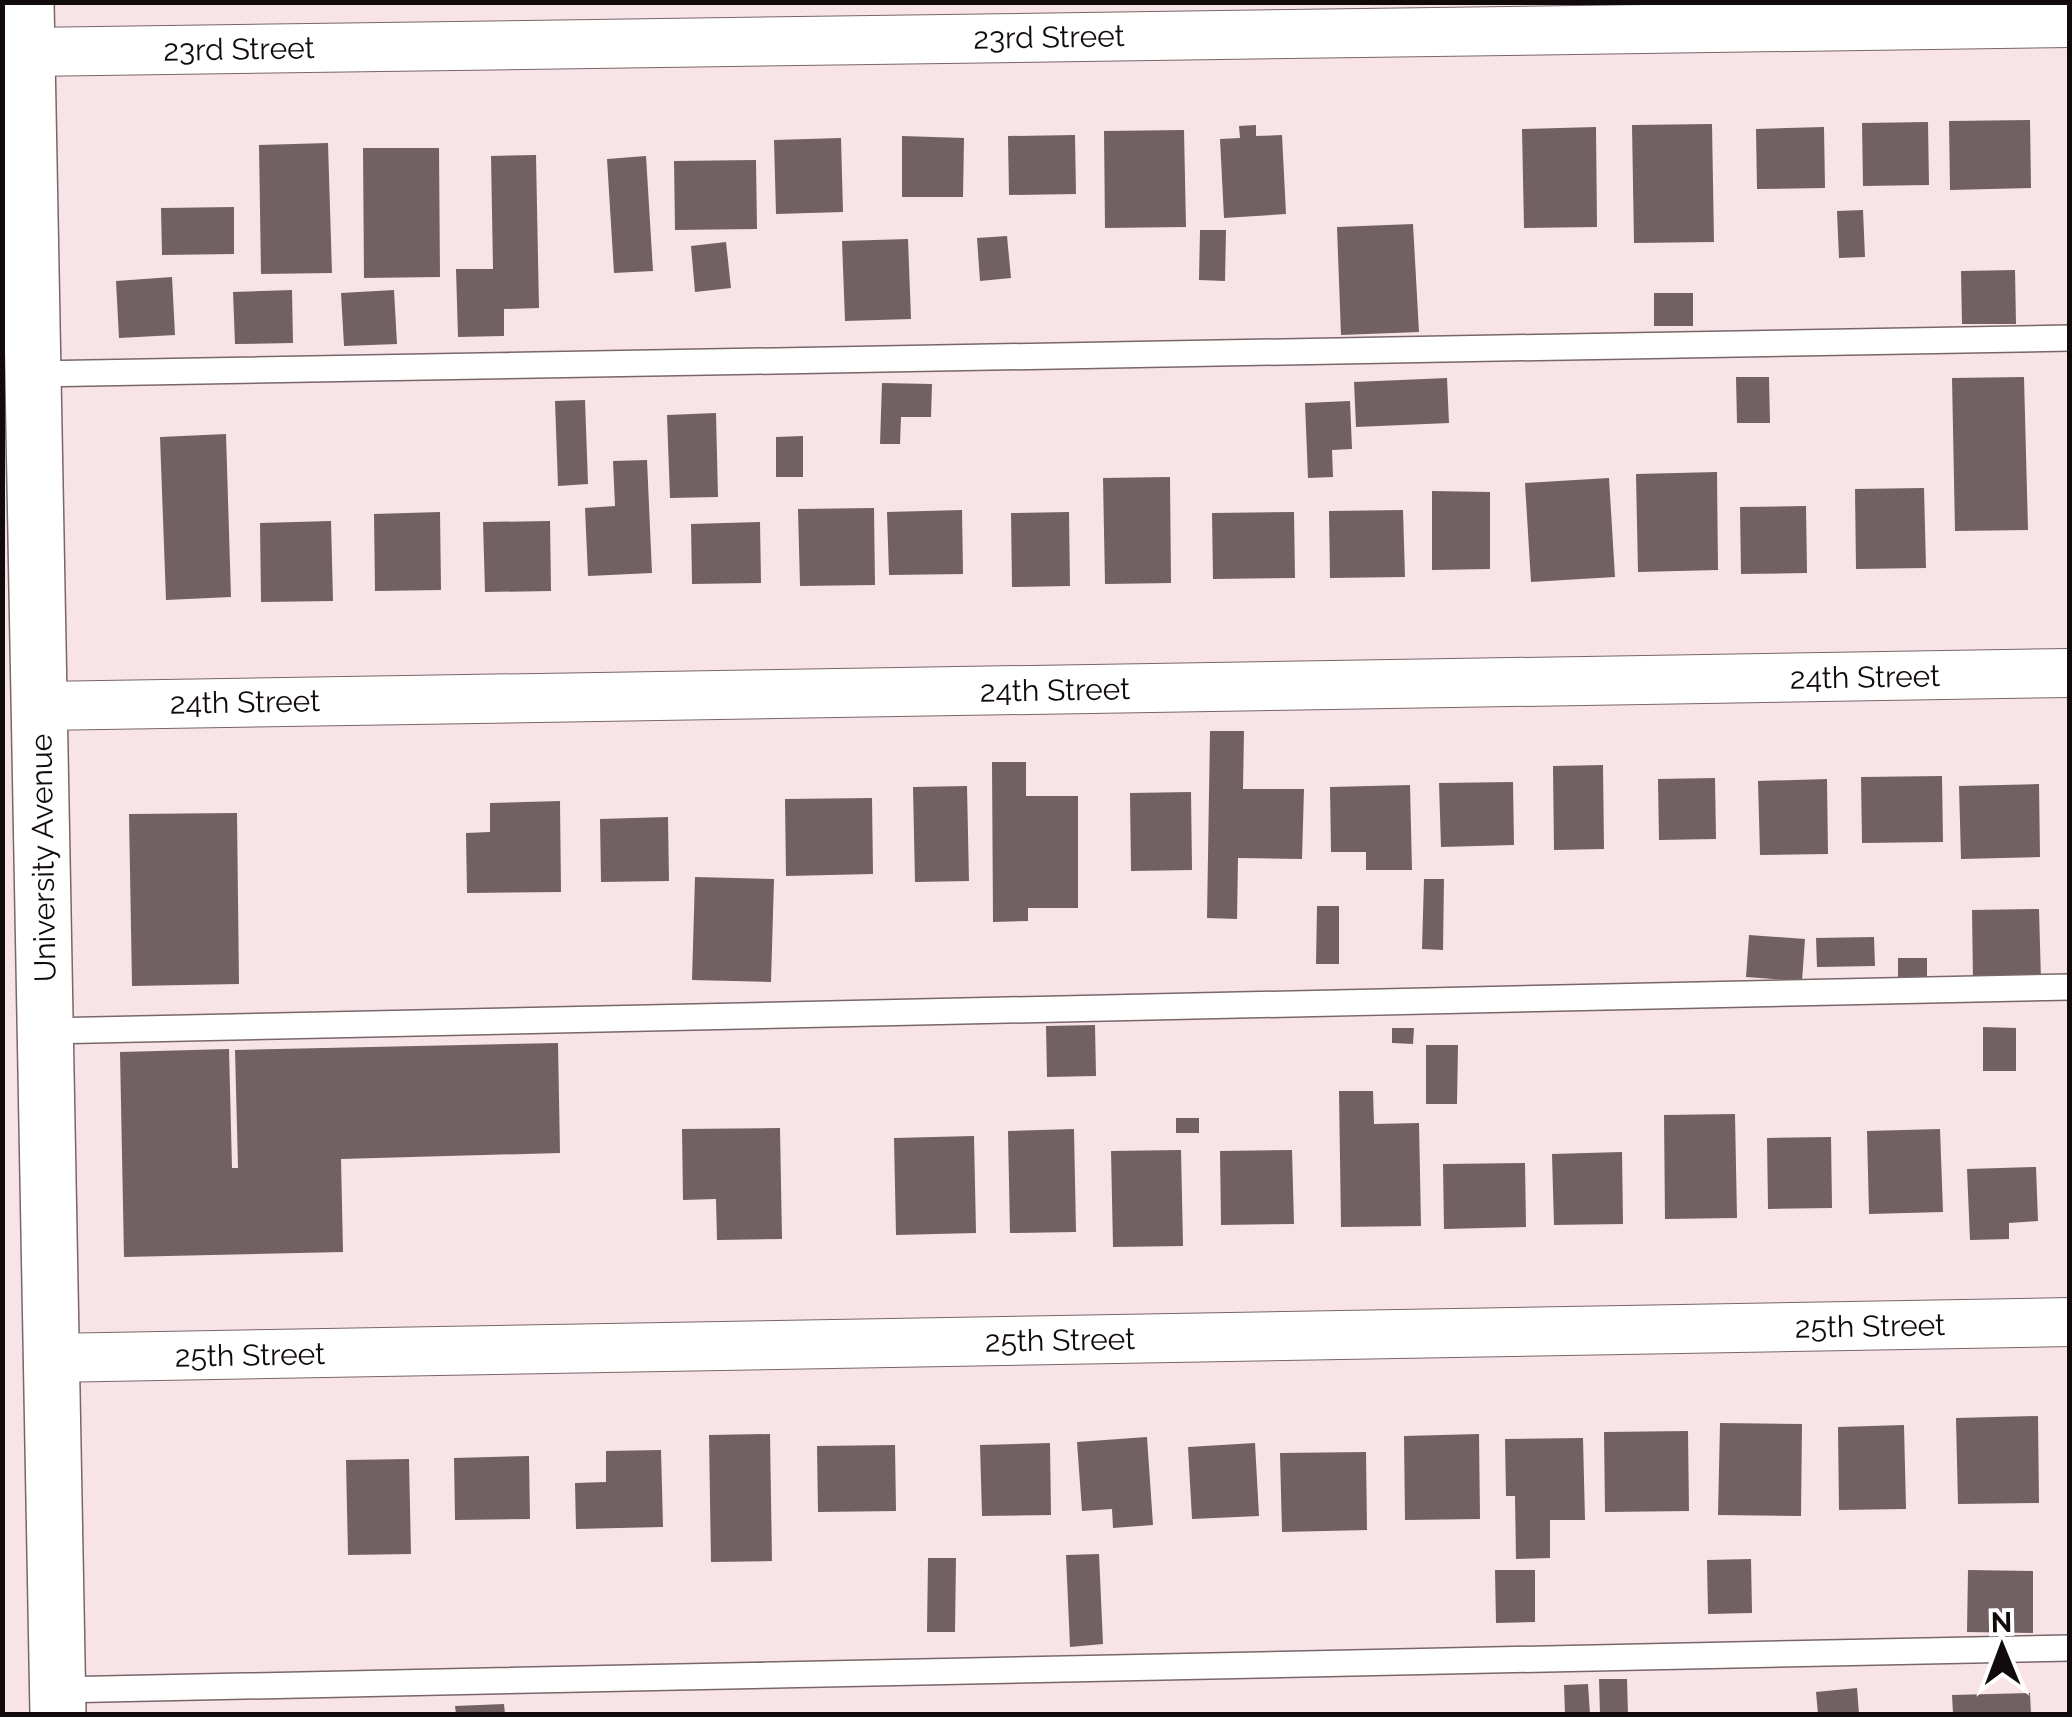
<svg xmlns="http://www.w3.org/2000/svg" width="2072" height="1717" viewBox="0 0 2072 1717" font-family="Raleway,sans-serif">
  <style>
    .building { fill: #726163 }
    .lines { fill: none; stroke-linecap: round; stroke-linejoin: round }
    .service-casing { stroke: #786669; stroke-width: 28 }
    .minor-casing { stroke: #786669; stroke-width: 50 }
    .secondary-casing { stroke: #786669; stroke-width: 58 }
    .service { stroke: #fff; stroke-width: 25 }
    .minor { stroke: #fff; stroke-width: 48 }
    .secondary { stroke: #fff; stroke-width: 55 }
    .labels { text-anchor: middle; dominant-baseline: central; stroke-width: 8; stroke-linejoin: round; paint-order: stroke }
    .street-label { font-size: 30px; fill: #120b0c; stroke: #fff }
  </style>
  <rect width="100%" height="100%" fill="#f8e4e6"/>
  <path class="building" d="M2030,120L2031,188L1950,190L1949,121Z
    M1928,122L1929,185L1863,186L1862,123Z
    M1712,124L1714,242L1634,243L1632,125Z
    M1256,125V136L1282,135L1286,214L1224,218L1220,139L1240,138L1239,126Z
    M1596,127L1597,227L1524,228L1522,129Z
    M1824,127L1825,188L1757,189L1756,129Z
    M1184,130L1186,227L1105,228L1104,131Z
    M1075,135L1076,194L1009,195L1008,136Z
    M902,136L964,138L963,197H902Z
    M841,138L843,212L776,214L774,140Z
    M328,143L332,273L261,274L259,145Z
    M363,148H439L440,277L364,278Z
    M536,155L539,308L504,309V336L458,337L456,269H493L491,156Z
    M646,156L653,271L614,273L607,159Z
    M756,160L757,229L675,230L674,161Z
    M234,207V254L162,255L161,208Z
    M1863,210L1865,257L1839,258L1837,211Z
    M1413,224L1419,332L1341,335L1337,227Z
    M1200,230H1226L1225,281L1199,280Z
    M1007,236L1011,278L980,281L977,238Z
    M908,239L911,319L845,321L842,241Z
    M726,242L731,288L695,292L691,246Z
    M2015,270L2016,324H1962L1961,271Z
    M172,277L175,335L119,338L116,281Z
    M292,290L293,343L235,344L233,292Z
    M394,290L397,344L344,346L341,293Z
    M1654,293H1693V326H1654Z
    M1736,377H1769L1770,423H1737Z
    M2024,377L2028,530L1955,531L1952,378Z
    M1447,378L1449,423L1356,427L1354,382Z
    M882,383L932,384L931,417H901L900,444H880Z
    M585,400L588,484L558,486L555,401Z
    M1350,401L1352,449L1332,450L1333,477L1308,478L1305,403Z
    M716,413L718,497L670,498L667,415Z
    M226,434L231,597L166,600L160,437Z
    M803,436V477H776V437Z
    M647,460L652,573L588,576L585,508L615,506L613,461Z
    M1717,472L1718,570L1638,572L1636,474Z
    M1170,477L1171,583L1105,584L1103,478Z
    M1609,478L1615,577L1531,582L1525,483Z
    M1924,488L1926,568L1856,569L1855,489Z
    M1432,491L1490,492V569L1432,570Z
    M1806,506L1807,573L1741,574L1740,507Z
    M874,508L875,585L800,586L798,509Z
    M962,510L963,574L889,575L887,512Z
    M1403,510L1405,577L1330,578L1329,511Z
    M440,512L441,590L375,591L374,514Z
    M1069,512L1070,586L1012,587L1011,513Z
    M1294,512L1295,578L1213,579L1212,513Z
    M331,521L333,601L261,602L260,523Z
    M550,521L551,591L485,592L483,522Z
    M760,522L761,583L692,584L691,524Z
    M1210,731H1244L1243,789H1304L1302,859L1238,858L1237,919L1207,918Z
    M992,762H1026V796H1078V908H1028V921L993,922Z
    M1603,765L1604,849L1554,850L1553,766Z
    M1942,776L1943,842L1862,843L1861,777Z
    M1715,778L1716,839L1659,840L1658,779Z
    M1827,779L1828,854L1760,855L1758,781Z
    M1513,782L1514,845L1441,847L1439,783Z
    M2039,784L2040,857L1961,859L1959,786Z
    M1410,785L1412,870H1366V852H1331L1330,787Z
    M967,786L969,881L915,882L913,787Z
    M1191,792L1192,870L1131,871L1130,793Z
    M872,798L873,874L786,876L785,799Z
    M560,801L561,892L467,893L466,833L490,832V803Z
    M237,813L239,984L132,986L129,814Z
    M668,817L669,881L601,882L600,819Z
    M695,877L774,879L771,982L692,980Z
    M1424,879H1444L1443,950L1422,949Z
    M1317,906H1339V964H1316Z
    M2039,909L2041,981L1973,982L1972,910Z
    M1749,935L1805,939L1802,981L1746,977Z
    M1874,937L1875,966L1817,967L1816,938Z
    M1898,958H1927V979H1898Z
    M1095,1025L1096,1076L1047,1077L1046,1026Z
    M1983,1027L2016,1028V1071H1983Z
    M1392,1028H1414L1413,1044L1392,1043Z
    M558,1043L560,1153L341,1159L343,1252L124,1257L120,1052L229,1049L232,1168H238L235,1050Z
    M1426,1045H1458L1457,1104H1426Z
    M1339,1091H1373L1374,1124L1419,1123L1421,1226L1341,1227Z
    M1735,1114L1737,1218L1665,1219L1664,1115Z
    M1176,1118H1199V1133H1176Z
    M780,1128L782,1239L717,1240L716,1199L683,1200L682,1129Z
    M1074,1129L1076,1232L1010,1233L1008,1131Z
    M1940,1129L1943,1212L1869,1214L1867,1131Z
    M974,1136L976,1233L896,1235L894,1138Z
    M1831,1137L1832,1208L1768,1209L1767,1138Z
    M1181,1150L1183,1246L1113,1247L1111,1151Z
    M1292,1150L1294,1224L1221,1225L1220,1151Z
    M1622,1152L1623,1224L1554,1225L1552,1154Z
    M1525,1163L1526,1227L1444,1229L1443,1164Z
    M2036,1167L2038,1221L2009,1223V1239L1970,1240L1967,1169Z
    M2038,1416L2039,1503L1958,1504L1956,1418Z
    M1720,1423L1802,1424L1801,1516L1718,1515Z
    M1904,1425L1906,1509L1839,1510L1838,1427Z
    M1688,1431L1689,1511L1605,1512L1604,1432Z
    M770,1434L772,1561L711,1562L709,1435Z
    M1479,1434L1480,1519L1405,1520L1404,1436Z
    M1147,1437L1153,1525L1113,1528L1112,1509L1082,1511L1077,1442Z
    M1583,1438L1585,1520H1550V1558L1516,1559L1515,1496H1506L1505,1439Z
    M1050,1443L1051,1515L982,1516L980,1445Z
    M1255,1443L1259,1516L1192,1519L1188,1447Z
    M895,1445L896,1511L818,1512L817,1446Z
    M661,1450L663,1527L576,1529L575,1483L606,1482V1451Z
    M1366,1452L1367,1530L1282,1532L1280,1453Z
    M529,1456L530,1519L455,1520L454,1458Z
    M409,1459L411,1554L348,1555L346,1460Z
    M1099,1554L1103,1644L1070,1647L1066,1555Z
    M928,1558H956L955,1632H927Z
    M1751,1559L1752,1613L1708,1614L1707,1560Z
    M1495,1570H1535V1622L1496,1623Z
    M1968,1570L2033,1571V1633L1967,1632Z
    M1599,1679H1627L1628,1714H1600Z
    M1588,1684L1590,1714H1565L1564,1685Z
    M1857,1688L1859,1714H1818L1816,1692Z
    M2030,1693L2031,1714H1953L1952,1695Z
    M504,1704L505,1714H456L455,1706Z"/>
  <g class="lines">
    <defs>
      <path id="service" d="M34,374L2070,338
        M46,1031L2070,987
        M57,1690L2070,1648"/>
      <path id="minor" d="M28,52L2070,23
        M41,706L2070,673
        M50,1358L2070,1322"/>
      <path id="secondary" d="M26,2L58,1714"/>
    </defs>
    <use href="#service" class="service-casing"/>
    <use href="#minor" class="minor-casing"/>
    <use href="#secondary" class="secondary-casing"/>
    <use href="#service" class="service"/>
    <use href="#minor" class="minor"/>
    <use href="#secondary" class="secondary"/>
  </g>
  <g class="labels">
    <g class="street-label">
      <text transform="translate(1049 37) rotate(-1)">23rd Street</text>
      <text transform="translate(239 49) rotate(-1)">23rd Street</text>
      <text transform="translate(1865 677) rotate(-1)">24th Street</text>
      <text transform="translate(1055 690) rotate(-1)">24th Street</text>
      <text transform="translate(245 702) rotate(-1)">24th Street</text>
      <text transform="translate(43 858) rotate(-91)">University Avenue</text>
      <text transform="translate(1870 1326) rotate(-1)">25th Street</text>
      <text transform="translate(1060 1340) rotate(-1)">25th Street</text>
      <text transform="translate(250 1355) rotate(-1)">25th Street</text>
    </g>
  </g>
  <rect width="2072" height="1717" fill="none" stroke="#120b0c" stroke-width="10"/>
  <g transform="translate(2002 1647) rotate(359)" stroke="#ffffff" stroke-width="8" paint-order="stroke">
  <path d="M0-8L18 38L0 25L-18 38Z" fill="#120b0c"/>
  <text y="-15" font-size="28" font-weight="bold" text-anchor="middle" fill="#120b0c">N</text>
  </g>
</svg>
